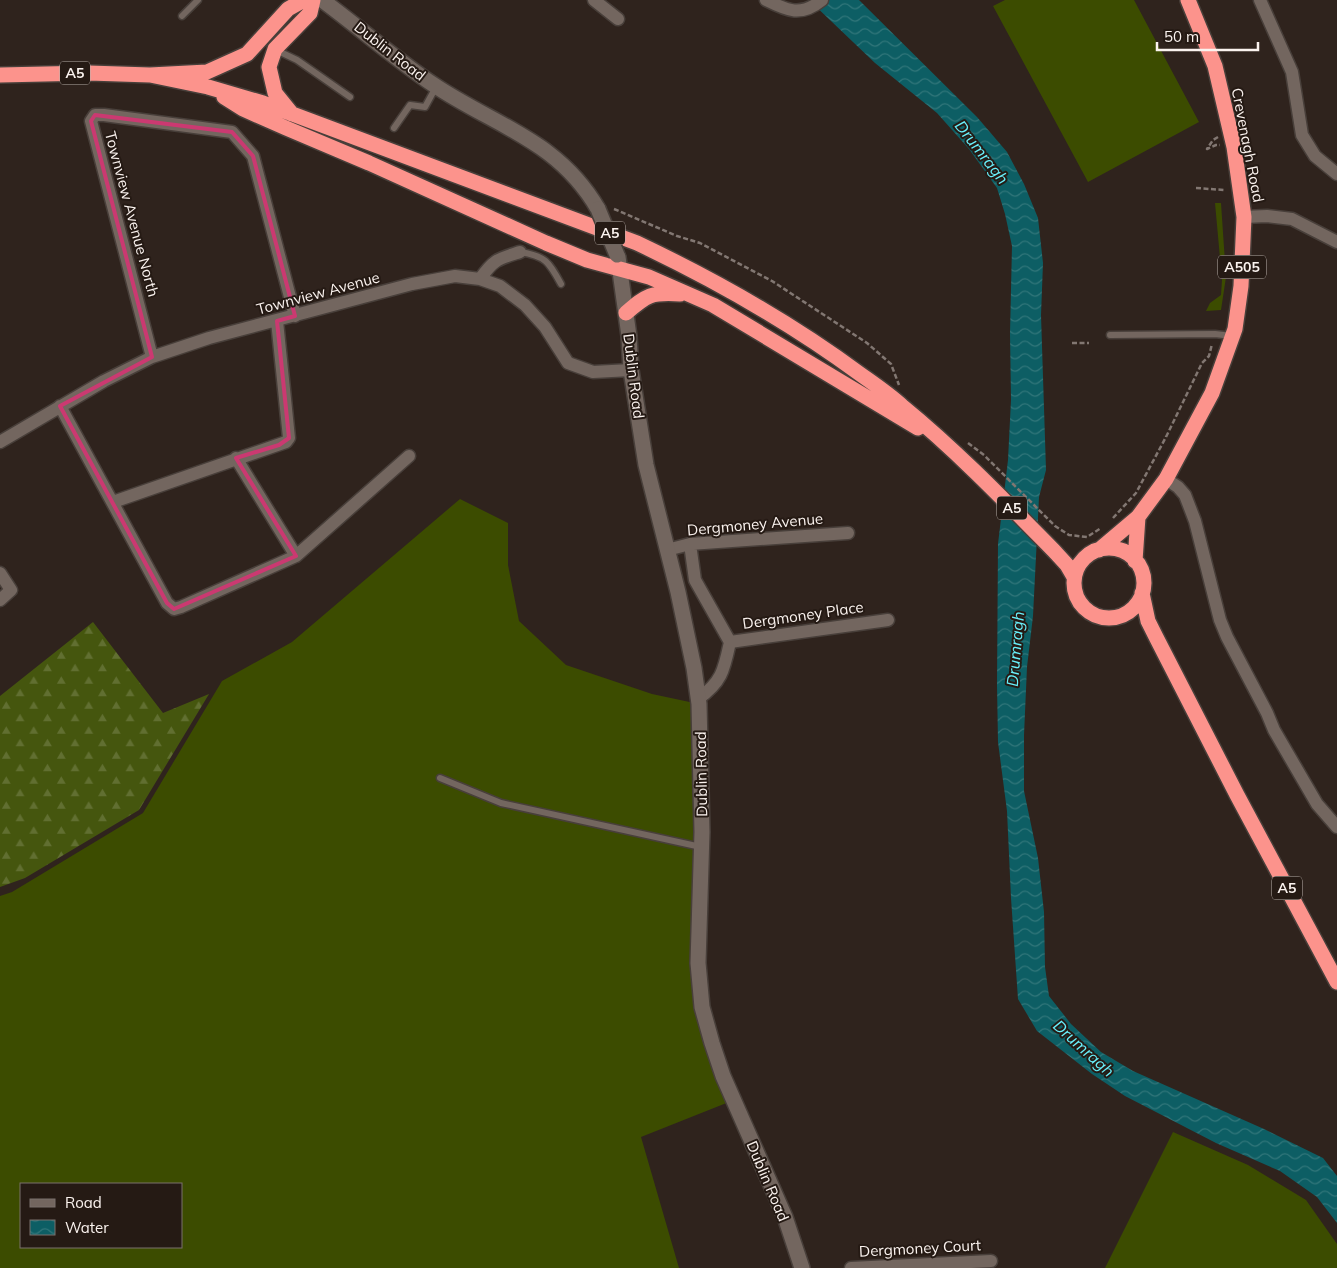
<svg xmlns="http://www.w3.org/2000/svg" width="1337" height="1268" viewBox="0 0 1337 1268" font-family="Mulish,sans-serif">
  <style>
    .grass { fill: #3c4c00; fill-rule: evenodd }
    .forest { fill: url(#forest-firs) }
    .water { fill: url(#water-waves) }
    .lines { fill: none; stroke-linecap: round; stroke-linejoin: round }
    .lane-casing { stroke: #483f3a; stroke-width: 9 }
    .street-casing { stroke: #483f3a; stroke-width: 15 }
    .secondary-casing { stroke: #483f3a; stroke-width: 18 }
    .highway-casing { stroke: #483f3a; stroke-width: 18 }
    .path { stroke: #827772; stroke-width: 2.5; stroke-dasharray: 5 2.5; stroke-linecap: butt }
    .lane { stroke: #73665f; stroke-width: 6 }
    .street { stroke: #73665f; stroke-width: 12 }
    .secondary { stroke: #73665f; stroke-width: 15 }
    .highway { stroke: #fc938c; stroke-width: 15 }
    .secondary-bridge-casing { stroke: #483f3a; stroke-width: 18; stroke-linecap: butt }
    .secondary-bridge { stroke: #73665f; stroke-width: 15 }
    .marked { fill: none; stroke: #cb3971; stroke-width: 4; stroke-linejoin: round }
    .labels { text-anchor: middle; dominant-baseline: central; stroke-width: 4; stroke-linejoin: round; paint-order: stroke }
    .shield { fill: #251a14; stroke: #bbb2ad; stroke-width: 1 }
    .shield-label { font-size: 14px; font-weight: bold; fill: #fbf3ef }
    .street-label { font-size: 15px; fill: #fbf3ef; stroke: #251a14 }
    .water-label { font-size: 16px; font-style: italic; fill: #69f1fc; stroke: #251a14 }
  </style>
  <defs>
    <pattern id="forest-firs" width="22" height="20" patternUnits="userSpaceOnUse" patternTransform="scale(1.25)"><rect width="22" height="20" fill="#45560e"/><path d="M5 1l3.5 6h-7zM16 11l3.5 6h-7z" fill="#616f31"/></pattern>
    <pattern id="water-waves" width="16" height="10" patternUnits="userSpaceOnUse" patternTransform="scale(1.25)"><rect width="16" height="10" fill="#0d5e64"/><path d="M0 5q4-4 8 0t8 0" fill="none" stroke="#31767a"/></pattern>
  </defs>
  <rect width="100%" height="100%" fill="#2f231d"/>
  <path class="grass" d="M1005,0H1134L1199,122L1088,182L993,6Z
    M1215,203H1221L1226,277L1221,310L1206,311L1210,303L1221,295L1222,280Z
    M460,499L508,523V565L519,621L566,665L652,694L699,704L698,963L734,1100L641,1137L679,1268H0V896L12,892L143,813L222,681L292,642ZM21,1184H181V1247H21Z
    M1173,1132L1248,1165L1306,1200L1337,1244V1268H1105Z"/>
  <path class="forest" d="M93,622L163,713L209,694L139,810L25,878L0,887V696Z"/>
  <path class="water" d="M809,0H859L977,117L1007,152L1024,184L1038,218L1043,263L1041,315L1046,470L1039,497L1033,616L1027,667L1024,735V791L1038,858L1044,912L1045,967L1049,996L1071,1024L1101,1052L1133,1071L1264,1129L1323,1158L1337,1176V1223L1317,1197L1280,1171L1216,1143L1125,1096L1092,1074L1037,1031L1018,999L1011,898L1007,811L998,742L997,685L998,544L1008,460L1011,400L1010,334L1012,246L1005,214L997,188L969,149L937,113L875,63Z"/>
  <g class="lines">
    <defs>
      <path id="lane" d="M182,16L198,0
        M276,50L297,60L350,97
        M394,128L410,105L425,107L436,87
        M520,252C546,256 549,262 561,284
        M1110,335L1215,334L1232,336
        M440,778L501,803L701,847"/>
      <path id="street" d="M594,0L618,19
        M766,0C788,11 801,17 822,0
        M1260,0L1292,72L1302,135L1315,156L1337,174
        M1244,217L1267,216L1292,219L1337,242
        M480,279C494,259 498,259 520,252
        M152,357L91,121L95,115H104L232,132L253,156L295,316
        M60,406L167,603L174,609L181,607L296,556L409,456
        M0,442L104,381L152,357L209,338L412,284L455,276L480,279L500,286L525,305L545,327L568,363L593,372L631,370
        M236,458L296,556
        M1166,479L1178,487L1185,495L1195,521L1220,620L1227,637L1267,713L1274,730L1317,804L1337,827
        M113,502L286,442L289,438L277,321
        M690,544L695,580L730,642
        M667,550L690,544L848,533
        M0,573L11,590L0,600
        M698,699C722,682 724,670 730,642L888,620
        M851,1268L991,1261"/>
      <path id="secondary" d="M322,0C360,28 395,59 434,85C495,126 558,140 598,209
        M618,257L629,336L631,370L646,465L678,592L694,668L699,704L702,832L698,963L702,1007L712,1043L723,1076L785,1217L802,1268"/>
      <path id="highway" d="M0,75L89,73L150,75L207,72L247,54L288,9L304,0
        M150,75L208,87L263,103L637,243C715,280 791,323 860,374C874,384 889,394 902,406C957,451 1006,502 1056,553L1067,565L1074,577
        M224,97L243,109L286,128L369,163L546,243L587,260L649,277L713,305L918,428
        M292,114L275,93L269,67L275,49L310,13L313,0
        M626,313C647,295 651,292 680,294
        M1074 583a35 35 0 1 1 70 0a35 35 0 1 1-70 0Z
        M1099,550L1138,517L1166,479L1212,393L1235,329L1241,286L1244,217L1234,147L1215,66L1188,0
        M1135,561L1138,517
        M1142,593L1148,621L1156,637L1237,795L1337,982"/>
    </defs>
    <use href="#lane" class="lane-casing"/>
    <use href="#street" class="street-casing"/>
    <use href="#secondary" class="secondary-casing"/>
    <use href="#highway" class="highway-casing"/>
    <path class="path" d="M1218,137L1213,140L1207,149L1216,145H1220
      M1196,188L1224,190
      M614,209L677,236L700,243L772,281L867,343L891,364L899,385
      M1072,343H1089
      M968,443L984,455L1055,526L1069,535L1087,537L1101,528
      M1113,518L1136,493L1166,437L1202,363L1209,356L1212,344"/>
    <use href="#lane" class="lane"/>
    <use href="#street" class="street"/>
    <use href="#secondary" class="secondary"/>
    <use href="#highway" class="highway"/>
    <defs>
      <path id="secondary-bridge" d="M598,209L617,255"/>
    </defs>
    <use href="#secondary-bridge" class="secondary-bridge-casing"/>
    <use href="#secondary-bridge" class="secondary-bridge"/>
  </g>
  <path class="marked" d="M95,115L232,132L253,156L295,316L277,321L289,438L279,445L236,458L296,556L174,609L167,603L60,406L152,357L91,121Z"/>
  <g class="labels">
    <g class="shield">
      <rect x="60" y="61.5" width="30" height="23" rx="4"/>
      <rect x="595" y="221.5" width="30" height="23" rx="4"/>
      <rect x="1218" y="255.5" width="48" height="23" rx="4"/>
      <rect x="997" y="496.5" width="30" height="23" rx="4"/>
      <rect x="1272" y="876.5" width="30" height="23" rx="4"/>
    </g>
    <g class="shield-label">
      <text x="75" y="73">A5</text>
      <text x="610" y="233">A5</text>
      <text x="1242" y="267">A505</text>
      <text x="1012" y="508">A5</text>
      <text x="1287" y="888">A5</text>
    </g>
    <g class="street-label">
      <text transform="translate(390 51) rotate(38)">Dublin Road</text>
      <text transform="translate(1248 145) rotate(79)">Crevenagh Road</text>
      <text transform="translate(132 214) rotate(75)">Townview Avenue North</text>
      <text transform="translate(318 293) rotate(-15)">Townview Avenue</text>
      <text transform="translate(634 376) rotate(83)">Dublin Road</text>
      <text transform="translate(755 524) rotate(-5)">Dergmoney Avenue</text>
      <text transform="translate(803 615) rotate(-8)">Dergmoney Place</text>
      <text transform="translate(701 774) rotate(-91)">Dublin Road</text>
      <text transform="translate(768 1181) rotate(67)">Dublin Road</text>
      <text transform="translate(920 1248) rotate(-3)">Dergmoney Court</text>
    </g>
    <g class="water-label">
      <text transform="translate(982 152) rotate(52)">Drumragh</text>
      <text transform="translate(1015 649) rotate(-85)">Drumragh</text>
      <text transform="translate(1084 1048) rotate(42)">Drumragh</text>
    </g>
  </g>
  <rect x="20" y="1183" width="162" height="65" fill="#251a14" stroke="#7b716c"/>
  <rect x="30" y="1199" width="25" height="8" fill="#73665f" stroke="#7b716c"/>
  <text x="65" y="1208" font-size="15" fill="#fbf3ef">Road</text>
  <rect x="30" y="1220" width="25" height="15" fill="url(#water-waves)" stroke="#7b716c"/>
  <text x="65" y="1233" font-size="15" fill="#fbf3ef">Water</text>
  <path d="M1157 42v8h101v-8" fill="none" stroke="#fbf3ef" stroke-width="2.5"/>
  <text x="1164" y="42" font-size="15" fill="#fbf3ef" stroke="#251a14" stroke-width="4" paint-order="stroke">50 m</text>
</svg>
